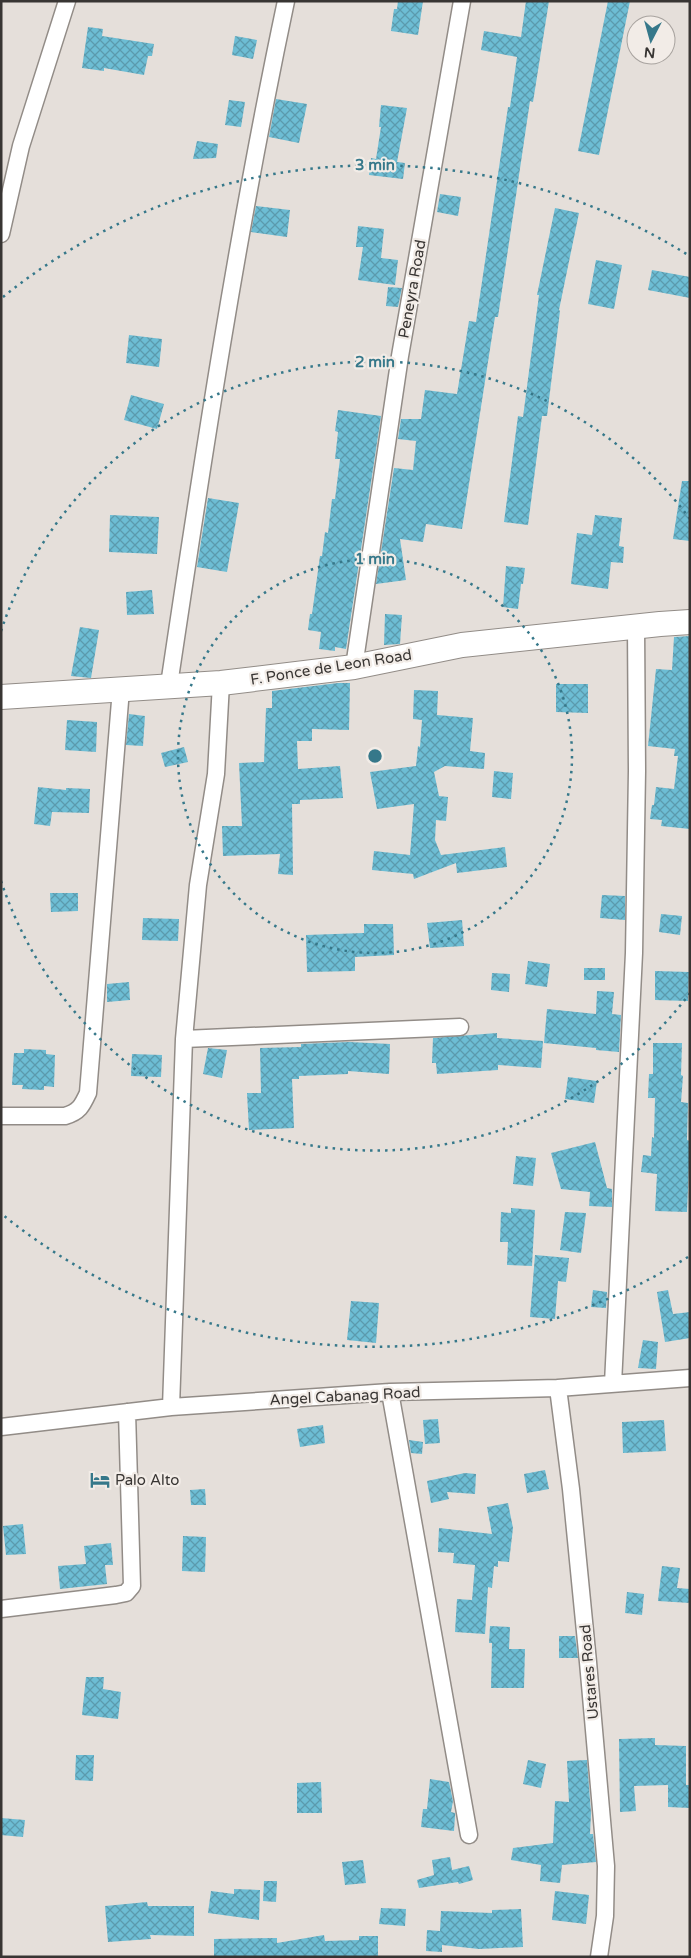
<svg xmlns="http://www.w3.org/2000/svg" width="691" height="1958" viewBox="0 0 691 1958" font-family="'Varela Round',sans-serif">
  <style>
    .building { fill: url(#building-cross-hatch) }
    .lines { fill: none; stroke-linecap: round; stroke-linejoin: round }
    .street-casing { stroke: #928c87; stroke-width: 19 }
    .secondary-casing { stroke: #928c87; stroke-width: 26 }
    .street { stroke: #fff; stroke-width: 16 }
    .secondary { stroke: #fff; stroke-width: 24 }
    .ring { fill: none; stroke: #36788a; stroke-width: 2.5; stroke-dasharray: 2.5 5 }
    .labels { text-anchor: middle; dominant-baseline: central; stroke-width: 4.5; stroke-linejoin: round; paint-order: stroke }
    .street-label { font-size: 15px; fill: #383533; stroke: #f2ece7 }
    .poi-label { font-size: 15px; fill: #383533; stroke: #f2ece7; text-anchor: start }
    .centre { fill: #36788a; stroke: #f2ece7; stroke-width: 2.5 }
    .ring-label { font-size: 15px; text-anchor: middle; font-weight: bold; fill: #36788a; stroke: #f2ece7; stroke-width: 4.5; stroke-linejoin: round; paint-order: stroke }
  </style>
  <defs>
    <pattern id="building-cross-hatch" width="8" height="8" patternUnits="userSpaceOnUse" patternTransform="scale(1.25)"><rect width="8" height="8" fill="#6dbdd4"/><path d="M0 0l8 8M0 8l8-8" fill="none" stroke="#5b9aad"/></pattern>
  </defs>
  <rect width="100%" height="100%" fill="#e5dfda"/>
  <path class="building" d="M398,1H423L418,35L391,31L394,9H397Z
    M526,1H549L533,102L530,101L498,317H495L462,529L426,524L423,542L400,539L406,580L376,584L394,468L413,470L416,441L398,439L401,419H421L425,390L457,394L469,321L476,322L508,107H510L517,57L481,50L484,31L521,37Z
    M608,1H630L599,155L578,151Z
    M88,27L103,29L102,36L154,44L152,56H148L144,75L104,68V71L82,68Z
    M235,36L257,40L253,59L232,55Z
    M276,99L307,104L299,143L269,137Z
    M229,100L245,102L241,127L225,125Z
    M381,105L407,108L397,162L405,163L403,179L369,175L371,158L376,159L381,127H379Z
    M197,141L218,144L216,158L193,159Z
    M440,194L461,197L458,216L437,212Z
    M256,206L290,210L287,237L251,232Z
    M555,208L579,213L559,310L560,311L547,416H542L528,525L504,522L518,416L523,417L539,295H537Z
    M358,226L384,229L381,258L398,260L395,285L358,280L363,247H356Z
    M596,260L622,265L614,309L588,304Z
    M652,270L690,277V298L648,290Z
    M388,287L402,288L398,307L386,306Z
    M129,335L162,339L159,367L126,363Z
    M131,395L164,404L157,429L124,420Z
    M338,410L381,416L346,649L335,647V651L319,649L321,632L308,630L310,614H312L320,556H322L325,532L328,533L332,499H335L340,459H335L338,432L335,431Z
    M682,481H690V541L673,539Z
    M208,498L239,503L227,572L197,567Z
    M110,515L159,517L157,554L109,552Z
    M595,515L622,518L619,546L624,547L623,563L611,562L608,589L571,584L577,533L592,535Z
    M506,566L525,568L523,584H521L518,609L503,607Z
    M152,590L154,614L127,615L126,592Z
    M385,614L402,615L400,644L384,645Z
    M80,627L99,630L91,678L71,676Z
    M690,636V829L661,826L662,820L650,819L652,805H654L656,787L674,789L678,756H674L675,749L648,746L656,669L672,670L674,637Z
    M338,683H350L349,730L312,729V741H297L298,769L340,766L343,798L300,800V804H292L293,875L278,874L280,854L223,856L222,826H242L239,763L264,762L266,708H272V691Z
    M556,684H588V713L556,712Z
    M414,690L438,691L437,715L473,718L470,751L485,753L484,769L445,766L434,772L439,796L448,797L446,821L436,820L435,840L441,855L505,847L507,867L457,873L456,863L414,879L413,874L372,870L374,851L410,855L414,804L377,809L370,772L416,766L418,746L420,747L422,720L413,719Z
    M129,714L145,716L143,746L126,745Z
    M67,720L97,722L96,752L65,750Z
    M184,747L188,762L165,767L161,753Z
    M494,771L513,773L511,799L492,797Z
    M38,787L66,790V788L90,789L89,813L52,812L50,826L34,824Z
    M50,893H78V911L51,912Z
    M602,895L625,896V920L600,918Z
    M661,914L682,916L680,935L659,932Z
    M143,918L179,919L178,941L142,940Z
    M462,920L464,946L430,948L427,923Z
    M364,924H393L394,955L355,957V971L307,972L306,935L364,933Z
    M528,961L550,964L547,987L525,984Z
    M584,968H605V980H584Z
    M655,971L689,972L688,1001L655,1000Z
    M492,973L510,974L509,992L491,990Z
    M129,982L130,1000L107,1002V984Z
    M597,991L614,992L612,1014L621,1015L619,1052L596,1050V1048L544,1043L547,1009L596,1014Z
    M497,1033V1038L543,1041L541,1068L498,1065V1070L437,1074L436,1063H432L433,1038Z
    M349,1042L390,1044L389,1074L348,1071V1074L299,1076V1079H292L294,1128L249,1130L247,1093H261L260,1048L301,1047V1044Z
    M653,1043H682L681,1075L683,1076L681,1102L688,1103L687,1140L690,1141L687,1212L655,1211L657,1174L641,1172L643,1155L651,1156L652,1137L654,1138L655,1098H648L649,1074H653Z
    M208,1048L227,1050L222,1078L203,1074Z
    M24,1049L46,1050V1054L55,1055L54,1087L44,1086V1090L22,1089L23,1085H12L14,1053H24Z
    M132,1054L162,1055L161,1077L131,1076Z
    M568,1077L597,1081L594,1103L565,1099Z
    M595,1142L607,1188L612,1189V1207L589,1206L590,1192L561,1189L551,1153Z
    M516,1156L536,1158L533,1186L513,1184Z
    M511,1208L535,1210L532,1266L507,1265L508,1242H500L501,1212L511,1213Z
    M565,1212L586,1213L581,1253L560,1250Z
    M535,1255L569,1258L566,1282L558,1281L555,1319L530,1317Z
    M593,1290L607,1292L606,1308L591,1307Z
    M668,1290L673,1314L690,1312V1338L665,1342L657,1292Z
    M351,1301L379,1303L376,1343L347,1340Z
    M643,1340L658,1342L656,1369L638,1368Z
    M438,1419L440,1443L425,1444L423,1420Z
    M664,1420L666,1451L623,1453L622,1422Z
    M323,1425L325,1443L300,1447L297,1429Z
    M409,1440L423,1442L422,1454L411,1453Z
    M545,1470L549,1489L527,1493L524,1474Z
    M465,1473L476,1474L475,1494L447,1492L449,1499L431,1503L427,1481Z
    M205,1489L206,1505H191L190,1490Z
    M508,1503L513,1528L509,1562L498,1561V1567L494,1566L492,1588L488,1587L485,1634L455,1632L457,1599L472,1600L475,1565L453,1563L454,1553L438,1552L439,1528L492,1534L487,1507Z
    M23,1524L26,1554L6,1555L3,1526Z
    M183,1536L206,1537L205,1572L182,1571Z
    M111,1543L113,1565H105L107,1584L60,1589L58,1566L86,1564L84,1546Z
    M662,1566L680,1568L677,1588L690,1589V1603L658,1601Z
    M627,1592L644,1594L642,1615L625,1613Z
    M490,1626L510,1627L509,1649H525L524,1688H491L492,1643H489Z
    M559,1636H575L578,1658H559Z
    M86,1677H104L103,1689L121,1692L118,1719L82,1715Z
    M655,1738V1745L686,1746V1785H690V1808L668,1807V1785L634,1786L636,1811L620,1812L619,1739Z
    M76,1755H94L93,1781L75,1780Z
    M528,1760L546,1764L541,1788L523,1784Z
    M587,1760L591,1813L590,1834H593L596,1862L562,1865L560,1883L540,1881L541,1865L511,1860L513,1848L553,1843L555,1801L569,1802L567,1761Z
    M430,1779L449,1782L453,1801L451,1812L455,1813V1816L454,1831L421,1827L423,1809H427Z
    M321,1782L322,1813H297V1783Z
    M1,1818L25,1820L23,1837L1,1835Z
    M450,1857L452,1870L469,1866L473,1880L459,1884L458,1882L419,1888L417,1880L434,1875L432,1860Z
    M363,1860L366,1883L345,1885L342,1862Z
    M264,1881H277L276,1902L263,1901Z
    M234,1889L260,1890L259,1920L208,1913L211,1891L234,1894Z
    M555,1891L589,1895L586,1924L552,1920Z
    M147,1902L148,1906H194V1936L150,1935L151,1939L108,1942L105,1906Z
    M381,1908L406,1909L405,1926L379,1924Z
    M521,1909L523,1947L479,1949L442,1945V1952L426,1951L427,1930L440,1931L441,1911L492,1913V1910Z
    M324,1935L325,1941L359,1940V1936H378V1957H214V1939L277,1938V1943Z"/>
  <g class="lines">
    <defs>
      <path id="street" d="M1,234L21,146L67,1
        M354,667L400,356L462,1
        M169,685C203,457 238,228 286,1
        M184,1039L460,1027
        M1,1116H65C79,1112 82,1106 88,1093L121,689
        M613,1384L634,953L637,771L636,626
        M558,1388L571,1489L588,1662L606,1866L605,1916L599,1957
        M390,1392L469,1835
        M171,1407L184,1039L198,885L216,774L221,683
        M1,1427L171,1407L390,1392L558,1388L690,1378
        M1,1609L116,1595L126,1593L132,1586L127,1412"/>
      <path id="secondary" d="M1,697L221,683L354,667L462,645L660,624L690,622"/>
    </defs>
    <use href="#street" class="street-casing"/>
    <use href="#secondary" class="secondary-casing"/>
    <use href="#street" class="street"/>
    <use href="#secondary" class="secondary"/>
  </g>
  <g class="ring">
    <circle cx="375" cy="756" r="197"/>
    <path d="M690 993A394 394 0 0 1 1 881M1 631A394 394 0 0 1 690 519"/>
    <path d="M688 1257A591 591 0 0 1 3 1215M3 297A591 591 0 0 1 688 255"/>
  </g>
  <defs>
    <symbol id="hotel-bare" viewBox="-9 -9 18 18"><path d="M-6-4.5h1.5V1H6V5H4.5V3h-9V5H-6ZM-4 0a1.8 1.8 0 1 1 3.6 0ZM.5 0V-2.5h3Q6-2.5 6 0Z" fill="#36788a" stroke="#f2ece7" stroke-width="2.5" paint-order="stroke"/></symbol>
  </defs>
  <g fill-rule="evenodd">
    <use href="#hotel-bare" x="86" y="1466" width="28" height="28"/>
  </g>
  <g class="labels">
    <g class="street-label">
      <text transform="translate(412 289) rotate(-80)">Peneyra Road</text>
      <text transform="translate(331 667) rotate(-9)">F. Ponce de Leon Road</text>
      <text transform="translate(345 1396) rotate(-3)">Angel Cabanag Road</text>
      <text transform="translate(589 1672) rotate(-95)">Ustares Road</text>
    </g>
    <g class="poi-label">
      <text x="115" y="1480">Palo Alto</text>
    </g>
  </g>
  <circle cx="375" cy="756" r="8" class="centre"/>
  <g class="ring-label">
    <text x="375" y="170">3 min</text>
    <text x="375" y="367">2 min</text>
    <text x="375" y="564">1 min</text>
  </g>
  <rect width="691" height="1958" fill="none" stroke="#383533" stroke-width="5"/>
  <g transform="translate(651 40) rotate(186)"><circle r="24" fill="#f2ece7" stroke="#a8a39f"/>
  <path d="M0-4L9 19L0 12L-9 19Z" fill="#36788a"/>
  <text y="-8" font-size="14" font-weight="bold" text-anchor="middle" fill="#383533">N</text>
  </g>
</svg>
